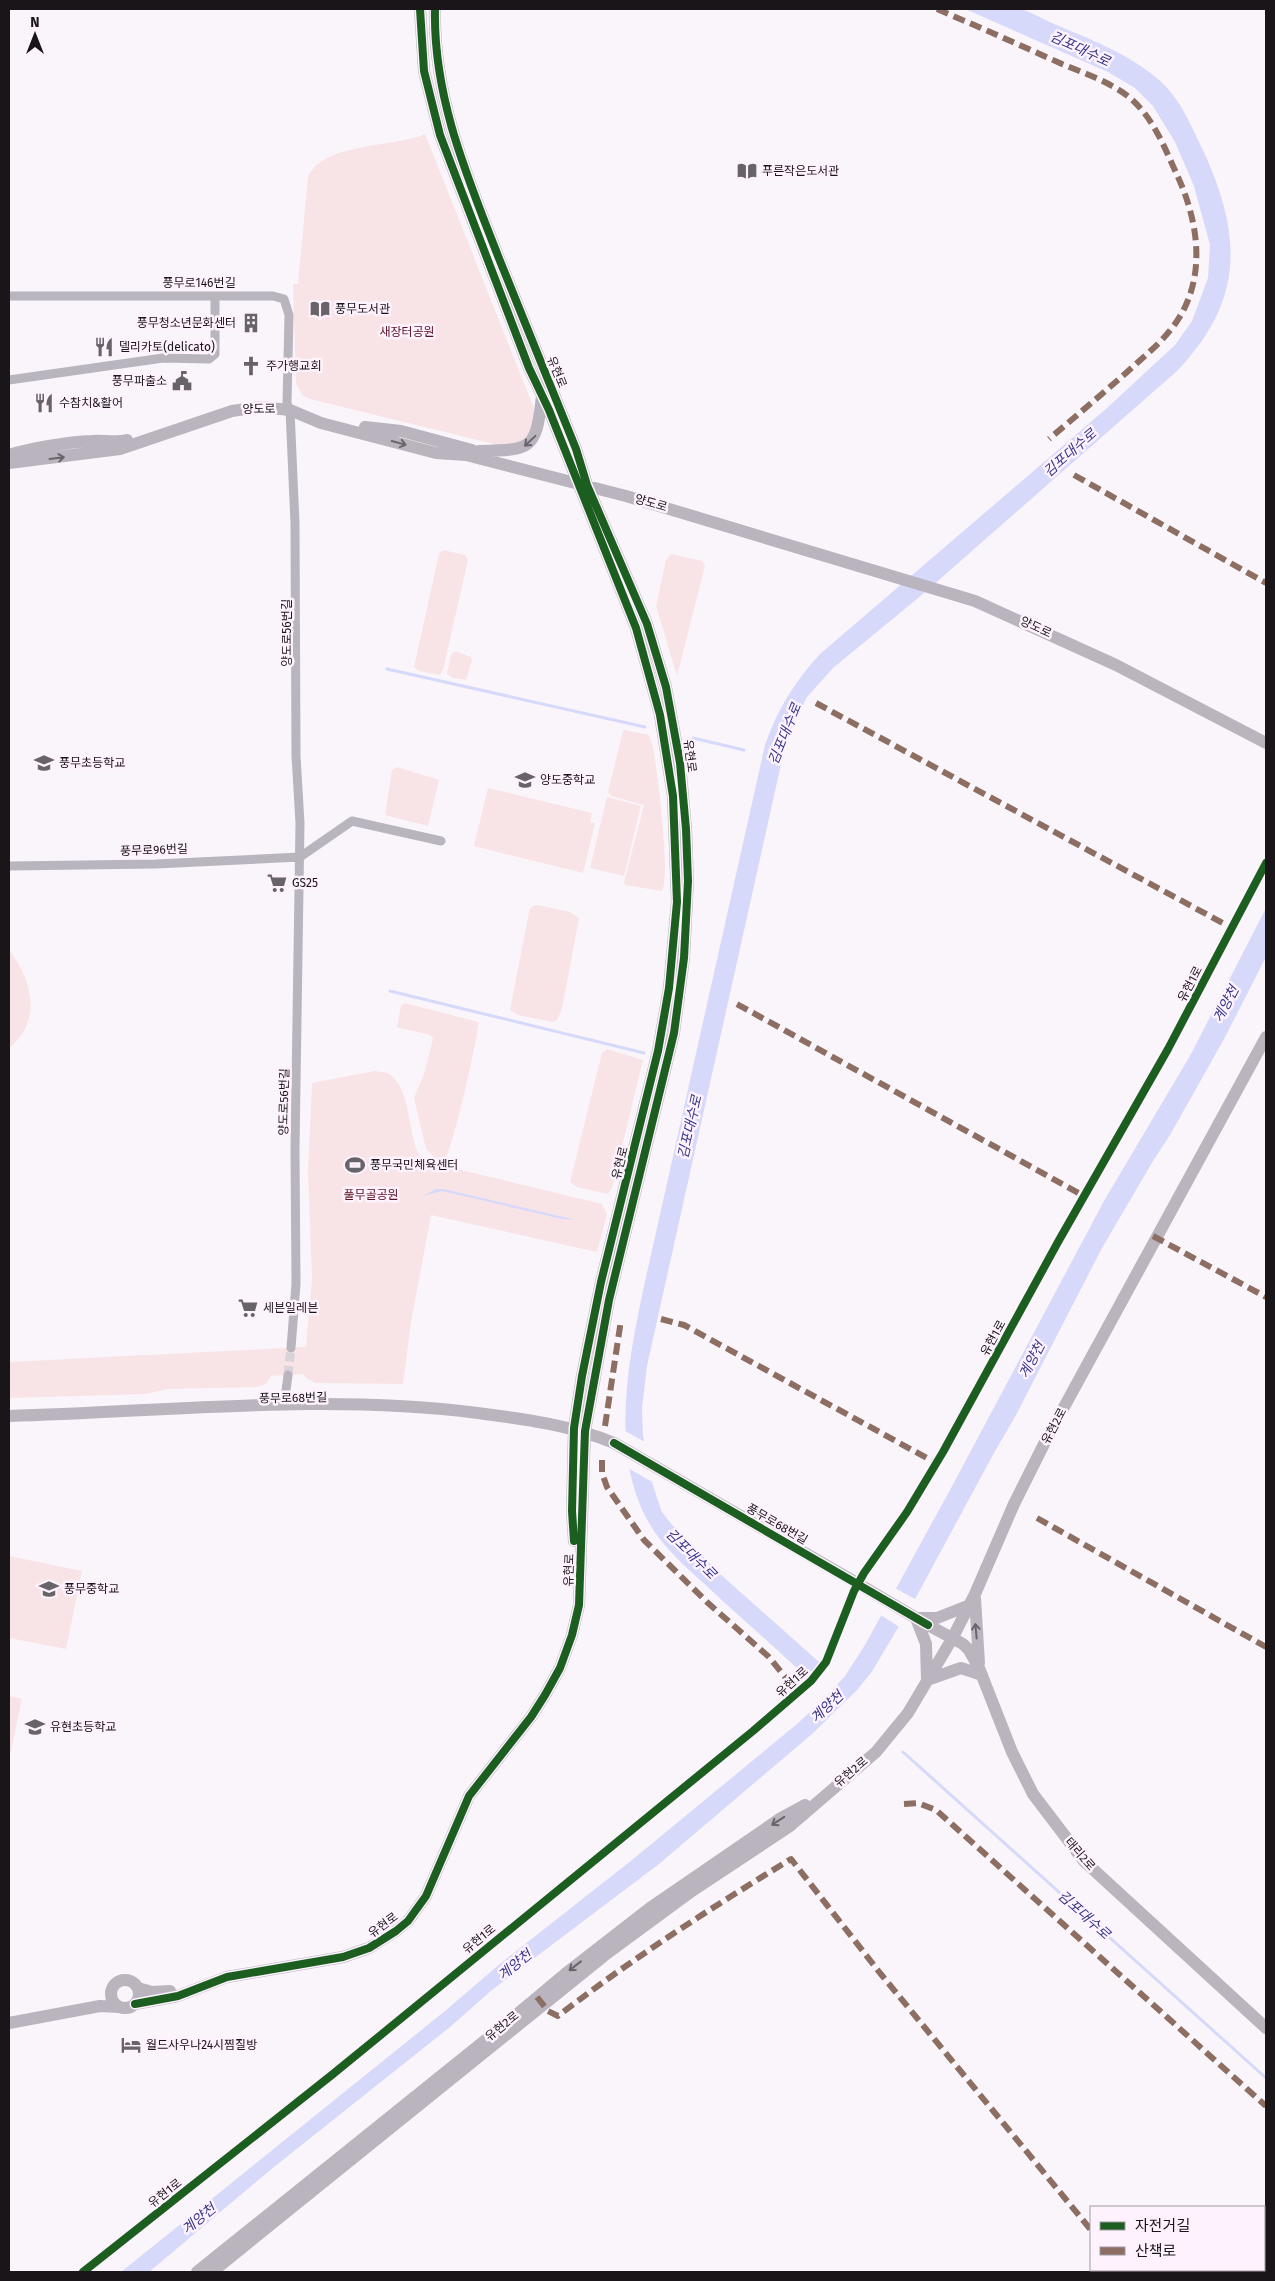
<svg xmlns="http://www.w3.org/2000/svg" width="1275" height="2281" viewBox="0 0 1275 2281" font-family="'Fira Sans','Noto Sans KR',sans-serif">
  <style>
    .green { fill: #f8e4e7 }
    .water { fill: #d6d9f9 }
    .pier { fill: #faf5fa }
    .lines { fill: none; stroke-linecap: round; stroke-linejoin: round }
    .stream { stroke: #d6d9f9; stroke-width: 3 }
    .street-tunnel { stroke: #d8d3d8; stroke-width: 9; stroke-dasharray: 9 4.5; stroke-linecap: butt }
    .street { stroke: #b9b5bf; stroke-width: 9 }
    .secondary { stroke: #b9b4be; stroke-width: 12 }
    .secondary-bridge { stroke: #b9b4be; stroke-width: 12 }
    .quiet { stroke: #8d6e63; stroke-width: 6; stroke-dasharray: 12 6; stroke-linecap: butt }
    .cycleway-casing { stroke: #fdf2fd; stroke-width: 11 }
    .cycleway { stroke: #1b5e20; stroke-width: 8 }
    .oneway { stroke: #69646c }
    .labels { text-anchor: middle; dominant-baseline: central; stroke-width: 5; stroke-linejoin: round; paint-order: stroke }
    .poi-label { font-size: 12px; fill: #191519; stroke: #fdf2fd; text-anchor: start }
    .street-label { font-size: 12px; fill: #191519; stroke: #fdf2fd }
    .park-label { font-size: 12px; fill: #5b1120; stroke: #fdf2fd }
    .water-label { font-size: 14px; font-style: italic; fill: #343686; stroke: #fdf2fd }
  </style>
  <rect width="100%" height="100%" fill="#faf5fa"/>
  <path class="green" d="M425,134L533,406C536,418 532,440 518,443C512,445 505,444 498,445L310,399L303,396L296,384L293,284H298L308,177C324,142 393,148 425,134Z
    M443,550L465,555L468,560L443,670L440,675L419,671L414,667L439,554Z
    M671,554L702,561L705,566L677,676L656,606L666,560Z
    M455,651L471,657L472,660L466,680L453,678L447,674L451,655Z
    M625,730L649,735L653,747C657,770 671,874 662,891L625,885L624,882L644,805L611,796L608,792L623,731Z
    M397,767L439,780L428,826L385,815L392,770Z
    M488,788L592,813L590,822L595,823L583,873L474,846Z
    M607,797L641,806L624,876L590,868Z
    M537,905L570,912L579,918L562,1009L557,1020L553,1022L518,1015L510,1010L529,912L531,907Z
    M9,950C32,980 43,1021 9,1048Z
    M405,1003L478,1022C480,1032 451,1154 445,1160L434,1157L426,1149L414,1098L424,1074L433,1039L430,1035L397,1027L401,1006Z
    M607,1049L643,1060L612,1188L608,1194L577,1187L570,1182L602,1053Z
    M374,1071L388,1073C415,1091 405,1142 424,1161L602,1204L607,1214L597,1252L431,1215L411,1322L403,1384L315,1383L306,1378L304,1374L271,1376L266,1384L256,1387L168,1389L146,1394L9,1398V1362L306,1347L312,1280L308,1171L312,1083Z
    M9,1556L82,1571L66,1649L9,1638Z
    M9,1696L22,1699L9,1760Z"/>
  <path class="water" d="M965,9C982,9 1001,7 1018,9C1029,10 1042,19 1052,23C1089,39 1128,53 1159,80C1179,97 1190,123 1201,146C1242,233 1246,299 1177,371L923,594L833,668L807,697L794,722L784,751L647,1366L642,1408L643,1435L650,1475L656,1495L662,1512L672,1525L720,1574L819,1662L817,1665L818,1669L812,1675L808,1673L805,1676C775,1647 743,1620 712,1591C696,1576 678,1561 663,1543C605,1473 627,1367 644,1286L765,745C777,710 795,681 820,654L1107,408L1175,345L1192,321L1208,278L1210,245L1194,186L1175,142L1153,106L1135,88L1108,72Z
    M1266,908V957L1224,1039L1170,1135L1153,1161L1102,1248L1016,1415L994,1453L914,1601L871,1673L856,1691L812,1734L659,1864L492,1990L450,2027L274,2167L149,2272H121L445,2011L501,1963L632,1860L797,1724L827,1696L845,1676L865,1645L950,1490L1104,1201L1191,1054Z
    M436,1189H444L576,1220L562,1219L442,1191L423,1196Z"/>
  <path class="pier" d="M623,1430L647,1443L654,1483L628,1468Z
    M893,1587L917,1600L901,1628L879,1614Z"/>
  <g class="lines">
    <path class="stream" d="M387,669L645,727
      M693,738L744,750
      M390,991L644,1053
      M903,1752L1266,2078"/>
    <path class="street-tunnel" d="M288,1375L291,1348"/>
    <path class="street" d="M9,296H273L284,299L289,315L287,403L291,415
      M9,380L163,358L209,359L215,354V296
      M290,410L295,523L296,756L300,823L295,1149L296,1284L291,1348
      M300,857L352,821L441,841
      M9,866L156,864L300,857
      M285,1398L288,1375
      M83,2272L333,2074L753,1731L811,1681L826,1662L854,1591L864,1573L907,1512L943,1452L1058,1242L1168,1049L1266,863"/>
    <path class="secondary" d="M420,9L424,71L440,135L529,368L549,410L636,628L660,715L673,796L677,902L669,988L658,1051L601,1282L582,1376L574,1428L572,1511L574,1541
      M365,427L401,431L472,450
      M479,451C532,450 536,450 542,396
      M9,455C32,448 68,442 92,441C104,440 115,443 127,440
      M9,463L120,449L232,411L259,407L290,410L321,423L436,453L466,455L626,496L975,601L1116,665L1266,743
      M9,1416C165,1412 321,1393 478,1413C524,1419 571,1425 614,1443L855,1582
      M975,1598L979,1663
      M916,1618L926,1644L927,1680L961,1668L982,1675
      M918,1618H937L970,1605
      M928,1625L963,1644L969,1650L979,1668L1012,1752L1033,1794L1084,1861L1266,2028
      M111 1994a14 14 0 1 1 28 0a14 14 0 1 1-28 0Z
      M138,1988L152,1992L170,1991
      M135,2004L178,1996L227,1977L343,1957L369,1948L396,1931L408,1921L426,1896L469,1796L531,1717L545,1695L560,1668L572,1635L579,1605L585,1431L609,1300L674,1033L684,958L688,881L686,829L680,763L666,687L647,624L587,485L576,449C550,385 524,320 498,256C467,176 433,97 435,9
      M9,2023L100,2006L119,2007
      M197,2272L503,2026L565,1974L650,1908L781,1818L805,1805
      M212,2272L605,1955L692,1891L790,1826L876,1752L908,1713L952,1639L975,1594L1014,1504L1045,1442L1266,1037"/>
    <path class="secondary-bridge" d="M855,1582L928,1625"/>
    <path class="quiet" d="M937,9C979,27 1020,45 1062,64C1084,73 1110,82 1129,97C1154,118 1165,149 1178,177C1200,226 1207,283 1172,328C1159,345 1142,358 1126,373C1101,395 1075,417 1049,439
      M1074,475L1266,583
      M816,703L1232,928
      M737,1004L1084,1196
      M1153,1236L1266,1297
      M661,1319L684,1325L936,1463
      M605,1426L621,1320
      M602,1460V1473L607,1487L644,1540L708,1603L769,1657L797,1692
      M1037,1518L1266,1647
      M904,1804L918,1803L936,1810L1266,2106
      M537,1997L548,2011L558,2016C633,1958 711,1908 791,1859L880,1973L1091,2230
      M1122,2270L1124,2272"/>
    <defs>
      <path id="cycleway" d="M420,9L424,71L440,135L529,368L549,410L636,628L660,715L673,796L677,902L669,988L658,1051L601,1282L582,1376L574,1428L572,1511L574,1541
        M614,1443L928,1625
        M135,2004L178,1996L227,1977L343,1957L369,1948L396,1931L408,1921L426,1896L469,1796L531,1717L545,1695L560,1668L572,1635L579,1605L585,1431L609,1300L674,1033L684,958L688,881L686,829L680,763L666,687L647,624L587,485L576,449C550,385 524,320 498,256C467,176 433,97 435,9
        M83,2272L333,2074L753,1731L811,1681L826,1662L854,1591L864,1573L907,1512L943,1452L1058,1242L1168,1049L1266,863"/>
    </defs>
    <use href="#cycleway" class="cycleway-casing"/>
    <use href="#cycleway" class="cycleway"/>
  </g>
  <defs><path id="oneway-shaft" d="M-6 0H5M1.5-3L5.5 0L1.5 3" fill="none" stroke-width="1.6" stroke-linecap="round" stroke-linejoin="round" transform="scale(1.25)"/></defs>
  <g class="oneway">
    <use href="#oneway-shaft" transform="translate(530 441) rotate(137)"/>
    <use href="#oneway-shaft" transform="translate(399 443) rotate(15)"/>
    <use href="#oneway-shaft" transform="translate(57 458) rotate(-7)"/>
    <use href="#oneway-shaft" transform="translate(976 1631) rotate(-95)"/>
    <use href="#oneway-shaft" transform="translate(778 1821) rotate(147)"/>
    <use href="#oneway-shaft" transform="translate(575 1966) rotate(142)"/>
  </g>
  <defs>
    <symbol id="library-bare" viewBox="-9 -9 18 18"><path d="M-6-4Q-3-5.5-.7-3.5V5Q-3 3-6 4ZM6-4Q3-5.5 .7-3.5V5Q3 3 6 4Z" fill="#686368" stroke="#fdf2fd" stroke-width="2.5" paint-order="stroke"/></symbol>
    <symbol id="building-bare" viewBox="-9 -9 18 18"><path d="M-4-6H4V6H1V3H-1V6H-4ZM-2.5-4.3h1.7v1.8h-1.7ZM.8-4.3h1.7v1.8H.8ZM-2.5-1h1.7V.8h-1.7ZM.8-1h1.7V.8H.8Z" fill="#686368" stroke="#fdf2fd" stroke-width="2.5" paint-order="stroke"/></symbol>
    <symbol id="restaurant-bare" viewBox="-9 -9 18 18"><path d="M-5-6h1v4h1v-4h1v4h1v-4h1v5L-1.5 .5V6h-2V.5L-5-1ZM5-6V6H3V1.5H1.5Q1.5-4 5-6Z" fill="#686368" stroke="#fdf2fd" stroke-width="2.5" paint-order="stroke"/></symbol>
    <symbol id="church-bare" viewBox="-9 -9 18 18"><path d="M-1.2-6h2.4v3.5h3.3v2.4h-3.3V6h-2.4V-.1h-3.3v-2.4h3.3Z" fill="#686368" stroke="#fdf2fd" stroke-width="2.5" paint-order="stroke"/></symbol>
    <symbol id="civic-bare" viewBox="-9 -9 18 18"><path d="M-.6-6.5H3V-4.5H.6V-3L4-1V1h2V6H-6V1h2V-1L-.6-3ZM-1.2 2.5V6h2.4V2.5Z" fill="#686368" stroke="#fdf2fd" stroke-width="2.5" paint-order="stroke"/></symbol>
    <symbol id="school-bare" viewBox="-9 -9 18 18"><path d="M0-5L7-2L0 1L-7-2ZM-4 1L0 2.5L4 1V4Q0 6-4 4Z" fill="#686368" stroke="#fdf2fd" stroke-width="2.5" paint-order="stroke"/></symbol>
    <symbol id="supermarket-bare" viewBox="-9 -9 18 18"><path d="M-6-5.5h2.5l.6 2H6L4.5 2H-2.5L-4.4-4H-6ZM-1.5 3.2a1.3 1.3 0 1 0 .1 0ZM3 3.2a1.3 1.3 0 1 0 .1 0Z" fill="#686368" stroke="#fdf2fd" stroke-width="2.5" paint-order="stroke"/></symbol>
    <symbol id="stadium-bare" viewBox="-9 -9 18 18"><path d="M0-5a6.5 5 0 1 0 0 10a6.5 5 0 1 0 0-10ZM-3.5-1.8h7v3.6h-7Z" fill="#686368" stroke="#fdf2fd" stroke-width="2.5" paint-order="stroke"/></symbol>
    <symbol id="hotel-bare" viewBox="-9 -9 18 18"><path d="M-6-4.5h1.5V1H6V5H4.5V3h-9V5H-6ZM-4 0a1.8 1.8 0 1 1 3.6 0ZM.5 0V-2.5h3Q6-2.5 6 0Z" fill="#686368" stroke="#fdf2fd" stroke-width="2.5" paint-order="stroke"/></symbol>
  </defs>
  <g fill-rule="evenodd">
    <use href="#library-bare" x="733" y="157" width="28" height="28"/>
    <use href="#library-bare" x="306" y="295" width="28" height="28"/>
    <use href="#building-bare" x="237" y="309" width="28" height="28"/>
    <use href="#restaurant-bare" x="90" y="333" width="28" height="28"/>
    <use href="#church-bare" x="237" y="352" width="28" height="28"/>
    <use href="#civic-bare" x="168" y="367" width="28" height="28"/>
    <use href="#restaurant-bare" x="30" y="389" width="28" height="28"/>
    <use href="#school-bare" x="30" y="749" width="28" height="28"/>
    <use href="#school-bare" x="511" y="766" width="28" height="28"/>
    <use href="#supermarket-bare" x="263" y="869" width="28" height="28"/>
    <use href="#stadium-bare" x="341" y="1151" width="28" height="28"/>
    <use href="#supermarket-bare" x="234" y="1294" width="28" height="28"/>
    <use href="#school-bare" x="35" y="1575" width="28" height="28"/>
    <use href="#school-bare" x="21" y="1713" width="28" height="28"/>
    <use href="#hotel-bare" x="117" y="2031" width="28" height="28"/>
  </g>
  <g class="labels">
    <g class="poi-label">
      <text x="762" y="171">푸른작은도서관</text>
      <text x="335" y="309">풍무도서관</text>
      <text x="236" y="323" text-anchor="end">풍무청소년문화센터</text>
      <text x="119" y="347">델리카토(delicato)</text>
      <text x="266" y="366">주가행교회</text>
      <text x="167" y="381" text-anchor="end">풍무파출소</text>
      <text x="59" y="403">수참치&amp;활어</text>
      <text x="59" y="763">풍무초등학교</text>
      <text x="540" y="780">양도중학교</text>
      <text x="292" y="883">GS25</text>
      <text x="370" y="1165">풍무국민체육센터</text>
      <text x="263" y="1308">세븐일레븐</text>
      <text x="64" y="1589">풍무중학교</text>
      <text x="50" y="1727">유현초등학교</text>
      <text x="146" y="2045">월드사우나24시찜질방</text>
    </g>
    <g class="street-label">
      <text x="199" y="283">풍무로146번길</text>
      <text transform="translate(557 372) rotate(68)">유현로</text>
      <text transform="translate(259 409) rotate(-1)">양도로</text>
      <text transform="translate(651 503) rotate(16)">양도로</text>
      <text transform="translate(1036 627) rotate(25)">양도로</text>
      <text transform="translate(287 633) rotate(-90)">양도로56번길</text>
      <text transform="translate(690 756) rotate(83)">유현로</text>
      <text transform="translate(154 850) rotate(-2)">풍무로96번길</text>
      <text transform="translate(1190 984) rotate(-62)">유현1로</text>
      <text transform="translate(284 1102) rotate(-89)">양도로56번길</text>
      <text transform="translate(620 1163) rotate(-76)">유현로</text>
      <text transform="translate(993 1338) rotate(-61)">유현1로</text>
      <text transform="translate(293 1398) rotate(-1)">풍무로68번길</text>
      <text transform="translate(1054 1426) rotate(-62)">유현2로</text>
      <text transform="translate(777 1524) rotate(30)">풍무로68번길</text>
      <text transform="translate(569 1570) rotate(-88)">유현로</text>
      <text transform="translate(792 1682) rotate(-42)">유현1로</text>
      <text transform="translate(851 1772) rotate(-40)">유현2로</text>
      <text transform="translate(1080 1854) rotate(49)">태리2로</text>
      <text transform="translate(383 1925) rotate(-36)">유현로</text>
      <text transform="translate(479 1939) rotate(-39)">유현1로</text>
      <text transform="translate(502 2026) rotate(-39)">유현2로</text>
      <text transform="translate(165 2193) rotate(-38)">유현1로</text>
    </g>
    <g class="park-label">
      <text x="407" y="332">새장터공원</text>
      <text x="371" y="1195">풀무골공원</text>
    </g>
    <g class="water-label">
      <text transform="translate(1080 49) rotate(25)">김포대수로</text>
      <text transform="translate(1070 453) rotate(-41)">김포대수로</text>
      <text transform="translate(785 734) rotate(-68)">김포대수로</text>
      <text transform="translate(1226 1004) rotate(-62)">계양천</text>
      <text transform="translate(690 1127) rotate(-77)">김포대수로</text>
      <text transform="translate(1032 1360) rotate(-62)">계양천</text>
      <text transform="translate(691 1554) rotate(45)">김포대수로</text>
      <text transform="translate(827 1707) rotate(-43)">계양천</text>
      <text transform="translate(1084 1915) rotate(42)">김포대수로</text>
      <text transform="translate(515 1965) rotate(-39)">계양천</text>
      <text transform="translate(199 2219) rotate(-39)">계양천</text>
    </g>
  </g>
  <rect width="1275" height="2281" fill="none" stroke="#191519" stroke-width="20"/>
  <rect x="1090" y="2206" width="175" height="65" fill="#fdf2fd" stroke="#a29aa2"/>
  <rect x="1100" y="2222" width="25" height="8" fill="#1b5e20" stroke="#a29aa2"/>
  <text x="1135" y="2231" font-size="15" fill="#191519">자전거길</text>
  <rect x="1100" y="2247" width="25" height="8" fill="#8d6e63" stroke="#a29aa2"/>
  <text x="1135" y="2256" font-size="15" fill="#191519">산책로</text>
  <g transform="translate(35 35)" stroke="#fdf2fd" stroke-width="4" paint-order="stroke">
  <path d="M0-4L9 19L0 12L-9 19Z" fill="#191519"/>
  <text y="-8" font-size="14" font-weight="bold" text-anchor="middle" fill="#191519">N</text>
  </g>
</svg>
